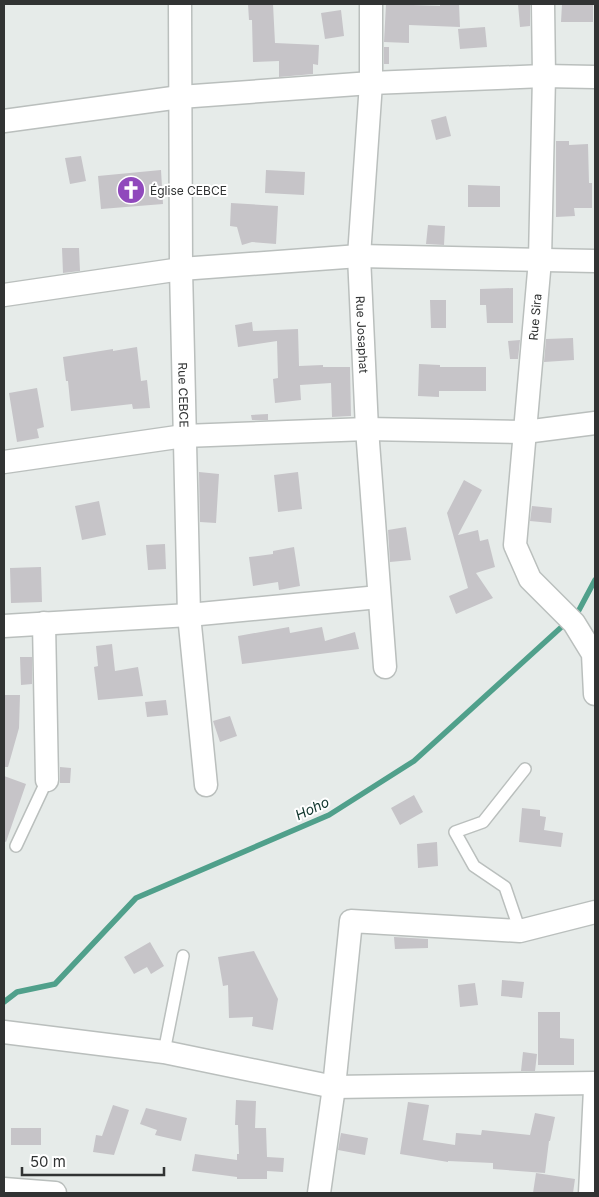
<svg xmlns="http://www.w3.org/2000/svg" width="599" height="1197" viewBox="0 0 599 1197" font-family="Inter,sans-serif">
  <style>
    .lines { fill: none; stroke-linecap: round; stroke-linejoin: round }
    .stream { stroke: #50a08b; stroke-width: 5.5 }
    .building { fill: #c6c4c8 }
    .lane-casing { stroke: #babfbd; stroke-width: 14 }
    .street-casing { stroke: #babfbd; stroke-width: 25 }
    .lane { stroke: #fff; stroke-width: 11 }
    .street { stroke: #fff; stroke-width: 22 }
    .labels { text-anchor: middle; dominant-baseline: central; stroke-width: 4; stroke-linejoin: round; paint-order: stroke }
    .poi-label { font-size: 12px; fill: #313333; stroke: #fff; text-anchor: start }
    .street-label { font-size: 12px; fill: #313333; stroke: #fff }
    .water-label { font-size: 14px; font-style: italic; fill: #0e342b; stroke: #fff }
  </style>
  <rect width="100%" height="100%" fill="#e6ebe9"/>
  <g class="lines">
    <path class="stream" d="M573,616L579,610L595,580
      M4,1002L17,992L55,984L136,898L329,815L414,761L567,622"/>
  </g>
  <path class="building" d="M248,4H273L275,43L319,45L318,65L313,64V74L279,77V61L253,62L252,20H249Z
    M386,4L440,6V4H459L460,27L409,25V43L384,42Z
    M518,4H530V26L520,27Z
    M562,4H593V22H561Z
    M341,10L344,36L325,39L321,13Z
    M485,27L487,47L460,49L458,29Z
    M384,47H389V64H384Z
    M446,116L451,136L436,140L431,120Z
    M556,141H569V145L588,144L589,183H592V208H574L575,216L556,217Z
    M81,156L86,181L70,184L65,158Z
    M161,170L163,204L101,209L98,176Z
    M266,170L305,172L304,195L265,193Z
    M468,185L500,186V207H468Z
    M231,203L278,206L276,244L252,242L242,245L237,227L230,226Z
    M428,225L445,226L444,245L426,244Z
    M62,248H79L80,271L63,273Z
    M513,288V323H487L486,305H480V289Z
    M430,300H446V328H431Z
    M252,322L253,331L298,329L299,366L323,365V367H350L351,416L332,417L331,383L300,385L301,400L275,403L273,379L278,378L277,341L238,347L235,325Z
    M573,338L574,360L544,362L546,339Z
    M520,340L518,359H510L508,341Z
    M137,347L141,381L147,380L150,408L133,409L132,404L71,411L68,381H66L63,357L113,349V351Z
    M419,364L440,365V367H486V391H439V397L418,396Z
    M37,388L44,427L37,429L39,438L17,442L9,393Z
    M268,414V420H252L251,415Z
    M199,472L219,474L216,523L200,522Z
    M298,472L302,509L278,512L274,475Z
    M464,480L482,490L458,535L478,530L480,541L488,539L495,567L476,573L493,598L456,614L449,596L468,588L447,513Z
    M99,501L106,535L82,540L75,506Z
    M532,506L552,508L551,523L530,521Z
    M406,527L411,560L390,562L388,530Z
    M165,544L166,569L148,570L146,545Z
    M294,547L300,586L279,590L278,582L253,586L249,557L273,554V551Z
    M41,567L42,602L11,603L10,568Z
    M289,627L290,633L322,627L325,641L355,632L359,649L242,664L238,636Z
    M112,644L115,671L138,667L143,696L98,700L94,667L98,666L96,646Z
    M20,657H32V684L21,685Z
    M4,695H20L19,728L8,767H4Z
    M166,700L168,715L147,717L145,702Z
    M230,716L237,736L220,742L213,721Z
    M60,767L71,768L70,783H60Z
    M4,776L26,784L6,842L4,841Z
    M414,795L423,812L400,825L391,808Z
    M522,808L540,810V816L546,817L544,830L563,833L561,847L519,842Z
    M437,842L438,866L418,868L417,844Z
    M394,937L428,939V948L395,949Z
    M150,942L164,966L151,974L147,967L134,974L124,957Z
    M254,951L278,999L273,1030L252,1026L253,1017L229,1018L228,985L223,986L218,957Z
    M502,980L524,982L522,998L501,996Z
    M475,983L478,1005L460,1007L458,985Z
    M538,1012H560V1038L574,1039V1065H538Z
    M523,1052L537,1054L535,1071H521Z
    M236,1100L256,1101L255,1128H266L267,1157L284,1158L283,1172L267,1171V1179H237V1177L192,1171L195,1154L237,1160V1154H239L238,1125H235Z
    M408,1102L429,1105L423,1140L455,1145L456,1133L481,1135L482,1130L530,1135L535,1113L555,1117L550,1141H549L545,1173L493,1169V1163L448,1161V1162L400,1154Z
    M113,1105L129,1110L114,1155L93,1152L96,1135L102,1136Z
    M146,1108L187,1118L181,1141L155,1135L157,1130L140,1124Z
    M11,1128H41V1145H11Z
    M341,1133L368,1138L365,1155L338,1150Z
    M536,1173L575,1179L573,1193H533Z"/>
  <g class="lines">
    <defs>
      <path id="lane" d="M16,846L47,780
        M520,931L505,887L474,866L455,832L483,822L525,769
        M164,1052L183,956"/>
      <g id="street">
        <path id="s1" d="M180,4L181,269L189,615L206,785"/>
        <path id="s2" d="M371,4V83L359,256L367,429L385,667"/>
        <path d="M543,4L544,76L540,260L515,545L530,579L574,623L593,654L595,694"/>
        <path d="M4,121L180,97L371,83L544,76L595,77"/>
        <path d="M4,295L181,269L359,256L595,261"/>
        <path d="M4,462L184,436L367,429L525,432L595,423"/>
        <path d="M44,623L47,780"/>
        <path d="M4,626L189,615L379,597"/>
        <path d="M4,1032L164,1052L334,1087L595,1083"/>
        <path d="M4,1189L55,1193"/>
        <path d="M319,1193L334,1087L351,921L520,931L595,912"/>
        <path d="M590,1193L595,1089"/>
      </g>
    </defs>
    <use href="#lane" class="lane-casing"/>
    <use href="#street" class="street-casing"/>
    <use href="#lane" class="lane"/>
    <use href="#street" class="street"/>
  </g>
  <defs>
    <symbol id="church-disc" viewBox="-11 -11 22 22"><circle r="9.5" fill="#9049bc" stroke="#fff"/><path d="M-1.2-6h2.4v3.5h3.3v2.4h-3.3V6h-2.4V-.1h-3.3v-2.4h3.3Z" fill="#fff"/></symbol>
  </defs>
  <g fill-rule="evenodd">
    <use href="#church-disc" x="115" y="174" width="32" height="32"/>
  </g>
  <g class="labels">
    <g class="poi-label">
      <text x="150" y="190">Église CEBCE</text>
    </g>
    <g class="street-label">
      <text transform="translate(535 317) rotate(-85)">Rue Sira</text>
      <text stroke="none"><textPath href="#s2" startOffset="331">Rue Josaphat</textPath></text>
      <text stroke="none"><textPath href="#s1" startOffset="391">Rue CEBCE</textPath></text>
    </g>
    <g class="water-label">
      <text transform="translate(312 808) rotate(-25)">Hoho</text>
    </g>
  </g>
  <rect width="599" height="1197" fill="none" stroke="#313333" stroke-width="10"/>
  <path d="M22 1167v8h142v-8" fill="none" stroke="#313333" stroke-width="2.5"/>
  <text x="30" y="1167" font-size="15" fill="#313333" stroke="#ffffff" stroke-width="4" paint-order="stroke">50 m</text>
</svg>
